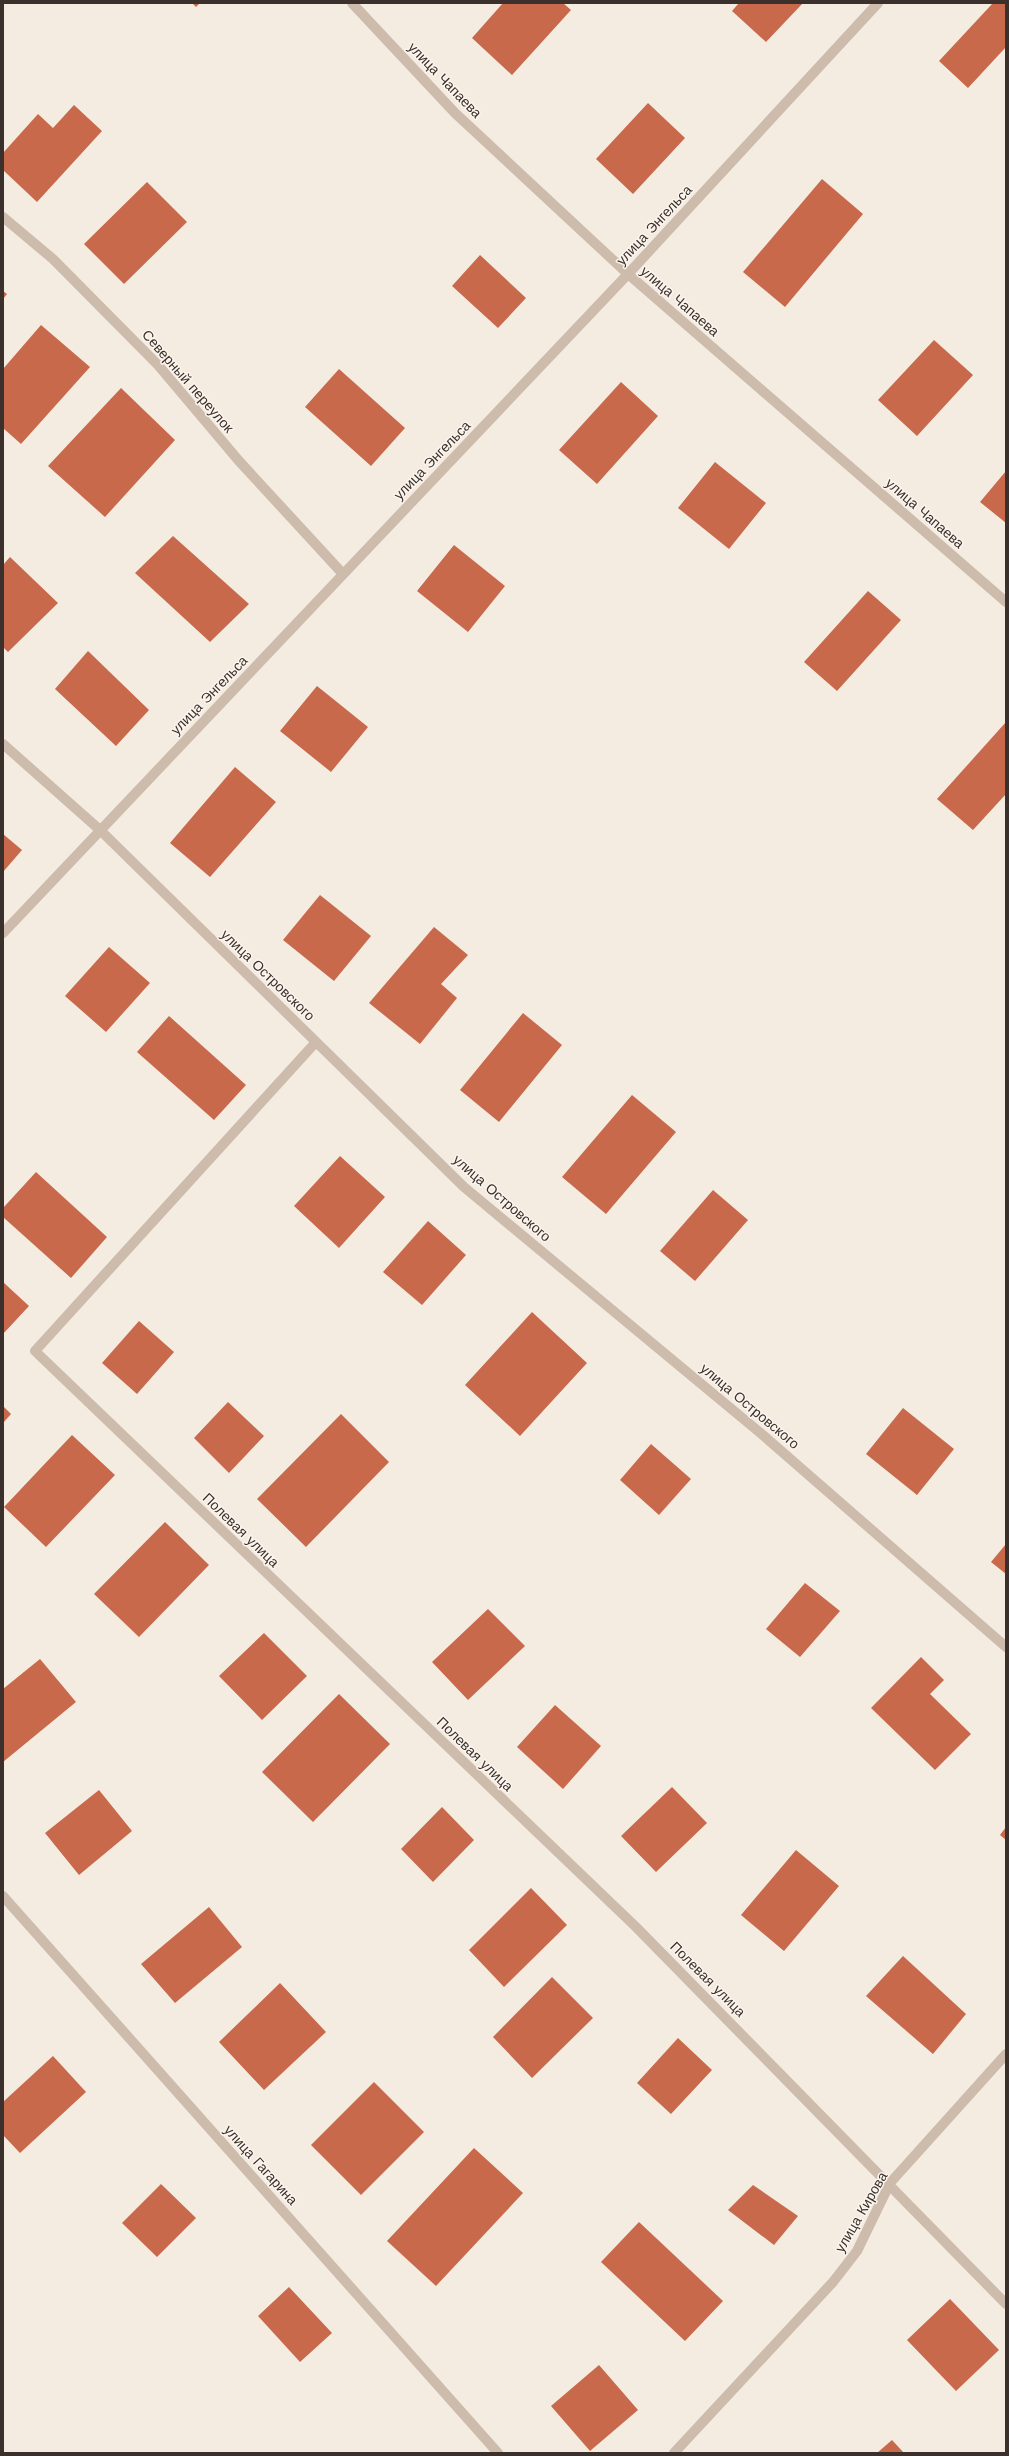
<svg xmlns="http://www.w3.org/2000/svg" width="1009" height="2456" viewBox="0 0 1009 2456" font-family="'Work Sans',sans-serif">
  <style>
    .building { fill: #c8694b }
    .lines { fill: none; stroke-linecap: round; stroke-linejoin: round }
    .minor { stroke: #cdbbac; stroke-width: 10 }
    .labels { text-anchor: middle; dominant-baseline: central; stroke-width: 3; stroke-linejoin: round; paint-order: stroke }
    .street-label { font-size: 14px; fill: #3b302b; stroke: #fbf5ee }
  </style>
  <rect width="100%" height="100%" fill="#f4ebe1"/>
  <path class="building" d="M192,3H200L196,7Z
    M503,3H563L571,10L512,75L472,38Z
    M739,3H803L766,42L732,11Z
    M993,3H1006V47L968,88L939,61Z
    M648,103L685,138L633,194L596,159Z
    M74,105L102,131L37,202L3,170V153L38,114L53,128Z
    M822,179L863,214L785,307L743,272Z
    M147,182L187,222L124,284L84,244Z
    M480,255L526,298L498,328L452,286Z
    M3,291L7,294L3,299Z
    M41,325L90,367L21,444L3,428V369Z
    M934,340L973,375L917,436L878,400Z
    M339,369L405,428L371,466L305,407Z
    M621,382L658,416L597,484L559,450Z
    M121,388L175,440L105,517L48,466Z
    M715,462L766,503L729,549L678,508Z
    M1006,471V523L980,502Z
    M173,536L249,604L210,642L135,573Z
    M454,545L505,586L468,632L417,591Z
    M10,557L58,603L8,652L3,647V565Z
    M868,591L901,620L837,691L804,662Z
    M88,651L149,710L116,746L55,689Z
    M317,686L368,727L331,772L280,731Z
    M1006,722V794L973,830L937,799Z
    M235,767L276,802L210,877L170,843Z
    M3,834L22,850L3,872Z
    M320,895L371,936L334,981L283,940Z
    M434,927L468,955L441,984L457,998L420,1044L369,1003Z
    M109,947L150,983L106,1032L65,996Z
    M523,1013L562,1045L499,1122L460,1090Z
    M169,1016L246,1085L214,1120L137,1052Z
    M632,1095L676,1132L606,1214L562,1177Z
    M340,1156L385,1197L339,1248L294,1206Z
    M36,1172L107,1237L71,1278L3,1217V1208Z
    M713,1190L748,1220L695,1281L660,1251Z
    M428,1221L466,1255L422,1305L383,1272Z
    M3,1282L29,1306L3,1334Z
    M532,1312L587,1363L520,1436L465,1385Z
    M139,1321L174,1352L137,1394L102,1363Z
    M228,1402L264,1436L229,1473L194,1438Z
    M3,1406L11,1414L3,1423Z
    M903,1408L954,1449L917,1495L866,1454Z
    M341,1414L389,1462L306,1547L257,1499Z
    M72,1435L115,1475L46,1547L4,1507Z
    M651,1444L691,1479L659,1515L620,1480Z
    M165,1522L209,1565L139,1637L94,1594Z
    M1006,1544V1574L991,1562Z
    M805,1583L840,1611L800,1657L766,1629Z
    M488,1609L525,1646L468,1700L432,1662Z
    M264,1633L307,1676L262,1720L219,1676Z
    M921,1657L944,1680L930,1694L971,1734L935,1770L871,1708Z
    M40,1659L76,1702L3,1762V1689Z
    M339,1694L390,1744L313,1822L262,1772Z
    M555,1705L601,1746L563,1789L517,1747Z
    M672,1787L707,1823L656,1872L621,1836Z
    M99,1790L132,1831L79,1875L45,1833Z
    M442,1807L474,1840L433,1882L401,1849Z
    M1006,1827V1840L1000,1835Z
    M796,1850L839,1886L784,1951L741,1915Z
    M531,1888L567,1925L504,1987L469,1950Z
    M209,1907L242,1947L175,2003L141,1964Z
    M903,1956L966,2014L933,2054L866,1996Z
    M552,1977L593,2018L532,2078L493,2037Z
    M280,1983L326,2032L264,2090L219,2042Z
    M678,2038L712,2070L671,2114L637,2083Z
    M53,2056L86,2092L20,2153L3,2135V2102Z
    M374,2082L424,2132L361,2195L311,2145Z
    M474,2148L523,2193L436,2286L387,2241Z
    M161,2184L196,2218L157,2257L122,2223Z
    M753,2185L798,2216L774,2245L728,2210Z
    M639,2222L723,2301L685,2341L601,2262Z
    M289,2287L332,2333L300,2362L258,2316Z
    M950,2299L999,2350L956,2391L907,2340Z
    M599,2365L638,2410L590,2451L551,2406Z
    M892,2440L904,2453H877Z"/>
  <g class="lines">
    <path class="minor" d="M352,3L455,113L628,274L1006,602
      M3,217L53,259L158,365L239,461L343,574
      M3,744L100,830L464,1187L764,1436L1006,1647
      M3,933L628,274L878,3
      M316,1042L35,1351L636,1927L1006,2304
      M3,1896L498,2453
      M674,2453L833,2282L857,2251L890,2183L1006,2054"/>
  </g>
  <g class="labels">
    <g class="street-label">
      <text transform="translate(445 80) rotate(46)">улица Чапаева</text>
      <text transform="translate(654 225) rotate(-47)">улица Энгельса</text>
      <text transform="translate(680 301) rotate(41)">улица Чапаева</text>
      <text transform="translate(188 381) rotate(49)">Северный переулок</text>
      <text transform="translate(432 460) rotate(-46)">улица Энгельса</text>
      <text transform="translate(925 513) rotate(41)">улица Чапаева</text>
      <text transform="translate(209 695) rotate(-46)">улица Энгельса</text>
      <text transform="translate(268 975) rotate(44)">улица Островского</text>
      <text transform="translate(502 1198) rotate(41)">улица Островского</text>
      <text transform="translate(750 1406) rotate(40)">улица Островского</text>
      <text transform="translate(241 1530) rotate(44)">Полевая улица</text>
      <text transform="translate(475 1754) rotate(44)">Полевая улица</text>
      <text transform="translate(708 1979) rotate(45)">Полевая улица</text>
      <text transform="translate(261 2165) rotate(48)">улица Гагарина</text>
      <text transform="translate(861 2212) rotate(-60)">улица Кирова</text>
    </g>
  </g>
  <rect width="1009" height="2456" fill="none" stroke="#3b302b" stroke-width="8"/>
</svg>
